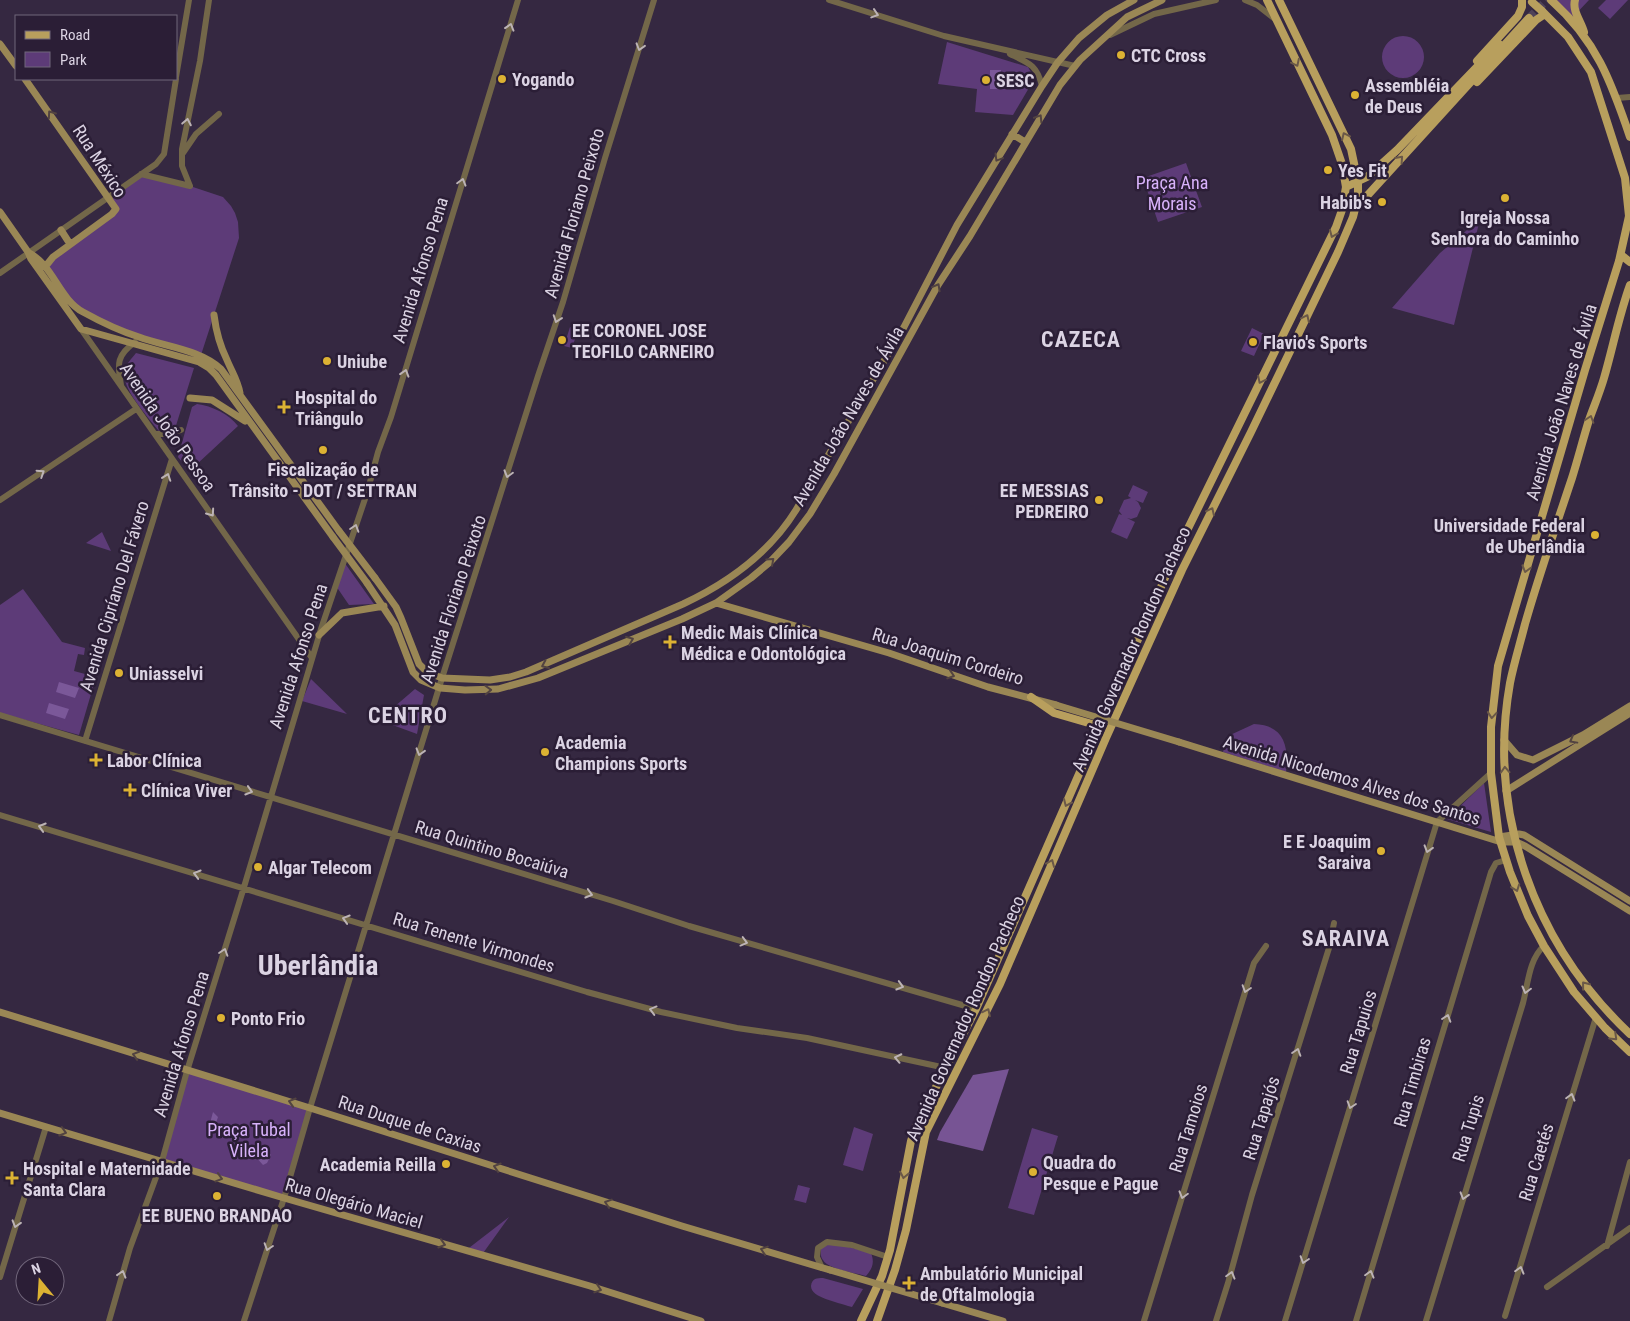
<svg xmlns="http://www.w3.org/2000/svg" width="1630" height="1321" viewBox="0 0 1630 1321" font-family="'Roboto Condensed',sans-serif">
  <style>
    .green { fill: #5d3b78 }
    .forest { fill: #775494 }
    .water { fill: #7b5899 }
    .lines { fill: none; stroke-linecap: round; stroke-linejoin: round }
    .primary-tunnel { stroke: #4e4259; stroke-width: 8; stroke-dasharray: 8 4; stroke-linecap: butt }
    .tertiary { stroke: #736749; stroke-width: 6 }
    .secondary { stroke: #9a8755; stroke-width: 7 }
    .primary { stroke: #b89f5d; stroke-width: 8 }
    .secondary-bridge { stroke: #9a8755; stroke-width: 7 }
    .primary-bridge { stroke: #b89f5d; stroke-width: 8 }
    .oneway { stroke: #bcb3b5 }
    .oneway2 { stroke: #6a5848 }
    .oneway3 { stroke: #524341 }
    .poi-dot { fill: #dcb233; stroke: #2b1e36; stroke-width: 2 }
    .labels { text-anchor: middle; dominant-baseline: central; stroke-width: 5; stroke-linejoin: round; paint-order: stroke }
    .poi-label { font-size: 18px; font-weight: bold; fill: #dbd3e3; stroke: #2b1e36; text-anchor: start }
    .street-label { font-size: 18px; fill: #dbd3e3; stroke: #2b1e36 }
    .park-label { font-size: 18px; fill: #d8b2fb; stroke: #2b1e36 }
    .district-label { font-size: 22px; font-weight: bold; letter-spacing: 1px; fill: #dbd3e3; stroke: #2b1e36 }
    .town-label { font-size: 28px; font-weight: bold; fill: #dbd3e3; stroke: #2b1e36 }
  </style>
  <rect width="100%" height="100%" fill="#352841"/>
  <path class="green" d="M1553,0H1589L1572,18Z
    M1606,0H1628L1610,19L1598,8Z
    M1382 57a21 21 0 1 1 42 0a21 21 0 1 1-42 0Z
    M947,42L1028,67L1032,74L1033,81L1013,115L975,112L977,89L938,84Z
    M1186,163L1202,207L1158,222L1143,178Z
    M141,174L190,186L223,197L231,206L235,213L238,222L239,238L201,355L140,338L81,311L45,267L115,212L109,197Z
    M1480,219L1454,325L1392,308L1440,253Z
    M570,327L578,330L572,348L564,346Z
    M1252,328L1264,334L1254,356L1241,351Z
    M136,353L194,368L174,432L166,433L159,431C149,418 119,386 125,370C126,364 132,358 136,353Z
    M197,404C212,406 229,414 238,426L196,465L187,468L178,457L192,407Z
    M1133,485L1148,492L1143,503L1135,500L1138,502L1141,508L1137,517L1131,519L1127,518L1135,522L1127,539L1111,532L1119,514L1122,515L1119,511L1124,500L1131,498L1128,496Z
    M102,532L111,551L86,543Z
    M344,562L374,604L349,605L336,586Z
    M23,589L62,642L85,648L84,655L78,654L74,671L96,677L79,735L0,713V605Z
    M311,679L347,714L302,701Z
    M415,689L424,695L417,734L379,720Z
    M1254,724C1284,725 1289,746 1286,772L1223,752L1228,736Z
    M1484,783L1491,832L1447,819Z
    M187,1071L310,1108L283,1200L162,1161Z
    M854,1127L873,1134L863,1171L843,1165Z
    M1032,1128L1058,1136L1034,1215L1008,1208Z
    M798,1185L810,1188L806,1203L794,1200Z
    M509,1217L481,1256L465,1251Z
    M827,1243L838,1244L871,1253C875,1263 872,1269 866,1276C856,1273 827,1269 823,1260C820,1257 821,1252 821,1248Z
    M823,1278L863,1289L852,1307L848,1306C838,1302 811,1298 811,1286C812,1278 817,1278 823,1278Z"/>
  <path class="forest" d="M1009,1069L983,1151L937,1140L940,1132L973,1075Z"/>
  <path class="water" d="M990,70H1001L1000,89H990Z
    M59,682L79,688L75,698L56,692Z
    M49,703L69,709L65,719L46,713Z
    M213,1112L218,1117L212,1135L206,1138Z
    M264,1146L271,1155L267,1163L263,1165L255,1156L258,1150Z"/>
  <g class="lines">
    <path class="primary-tunnel" d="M1529,18L1547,0"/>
    <path class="tertiary" d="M829,0L944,36L1075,66
      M1245,0L1257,5L1275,19
      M1110,35L1154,14L1216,0
      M1010,54C1029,63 1037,65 1042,86
      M176,77L189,0
      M1617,98L1630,97
      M183,153L196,134L219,114
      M141,174L190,186
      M190,186L182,166V149L200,61L209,0
      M0,273L156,164L164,154L176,79
      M81,329L312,658
      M121,385C117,363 117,355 135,342
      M155,434H168L181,430
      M0,500L136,409
      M0,715L613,901L689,926L976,1009
      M85,741L172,459
      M0,815L587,992L661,1012L737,1028L807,1038L946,1068
      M1607,1246L1630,1162
      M822,1268L817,1257L818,1248L827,1242L852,1245L888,1257
      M0,1277L46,1127
      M1547,1287L1630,1228
      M1505,1316L1596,1017
      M109,1321L130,1248L162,1161L187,1071L244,887L321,629L367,493L378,452L391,417L518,0
      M244,1321L284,1198L310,1108L442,678L538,376L563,302L605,158L654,0
      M1144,1321L1254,963L1266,946
      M1216,1321L1228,1283L1252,1195L1329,948L1334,923
      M1285,1321L1437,822L1491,773
      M1356,1321L1491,872L1496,863L1506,860
      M1426,1321L1523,1003C1528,984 1529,959 1544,946"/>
    <path class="secondary" d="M0,44L16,66
      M25,79L116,209L112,214L53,257L45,267
      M1012,134L1025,142
      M0,212L28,252L31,259L81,329L199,362L209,368L216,375L333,537
      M61,230L70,244
      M29,253C53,265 59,299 83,312C101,322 120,331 139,337C166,347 199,349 221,369L339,531
      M214,315C216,331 220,346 227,360C232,372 238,381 240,393
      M190,398L212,400L245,421
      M375,578L396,607L401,618L419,664L427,672L442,678L490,680L510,677L526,672L683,604C728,583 770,552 796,510L904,327L957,225L1042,86L1058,62L1079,38L1107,15L1134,0
      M367,583L395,625L413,672L421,680L440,688L465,690L498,689L538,678L682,619L716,603L751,578L770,562L789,542L810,514L834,474L938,285L970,236L1060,85L1080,60L1127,17L1162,0
      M716,603L889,653L988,687L1056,705
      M319,635L342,613L384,606
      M1504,740L1517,755L1533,760L1583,735L1630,706
      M1179,742L1501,842H1516L1525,846L1630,911
      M1506,791L1630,713
      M1499,837L1519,834L1524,835L1630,901
      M0,1012L310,1108L682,1226L830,1270
      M0,1113L284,1198L590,1286L701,1321
      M942,1303L1003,1321"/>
    <path class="primary" d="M1551,0C1596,40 1611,81 1630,137
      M1575,0C1572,11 1581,21 1584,32
      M1542,11L1568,37L1591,72L1625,178L1629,216L1619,261L1585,370L1498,666L1491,727V773L1499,837L1510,872L1528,916L1544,946L1574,992L1605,1028L1630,1052
      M1477,61L1518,16L1522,7V0
      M1477,82L1536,20L1545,14
      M1346,187L1367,177L1397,150L1499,44
      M1356,208L1529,18
      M1621,255L1630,262
      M1630,285C1619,315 1613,347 1604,378C1600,392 1594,406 1589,420C1583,439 1578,459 1572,478C1556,526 1539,575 1525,624C1520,644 1514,663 1510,683C1487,813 1534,944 1630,1034
      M1031,697L1054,713L1099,726
      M861,1321L882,1276L890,1250L911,1141L916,1126L976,1009L1175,555L1336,227L1342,210L1346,187L1342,164L1332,135L1267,0
      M877,1321L895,1270L906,1230L926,1132L1000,984L1106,738L1182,570L1251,432L1338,252L1353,217L1358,197V182L1351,149L1279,0"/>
    <path class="secondary-bridge" d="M339,531L375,578
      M333,537L367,583
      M1056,705L1179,742
      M830,1270L942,1303"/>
    <path class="primary-bridge" d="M1532,2L1542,11"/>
  </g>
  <defs><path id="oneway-chevron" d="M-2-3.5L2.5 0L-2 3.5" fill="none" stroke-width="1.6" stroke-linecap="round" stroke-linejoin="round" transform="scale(1.25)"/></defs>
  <g class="oneway">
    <use href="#oneway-chevron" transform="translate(875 14) rotate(18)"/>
    <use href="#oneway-chevron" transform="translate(510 27) rotate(-73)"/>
    <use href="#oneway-chevron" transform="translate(640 47) rotate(107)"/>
    <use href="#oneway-chevron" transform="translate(187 122) rotate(-79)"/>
    <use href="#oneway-chevron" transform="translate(462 182) rotate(-74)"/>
    <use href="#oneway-chevron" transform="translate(557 319) rotate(109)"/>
    <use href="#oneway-chevron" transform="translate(405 373) rotate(-73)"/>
    <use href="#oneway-chevron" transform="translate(41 473) rotate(-33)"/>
    <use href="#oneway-chevron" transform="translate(508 474) rotate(106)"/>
    <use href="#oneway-chevron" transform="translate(167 477) rotate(-71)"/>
    <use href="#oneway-chevron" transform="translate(211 513) rotate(55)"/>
    <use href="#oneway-chevron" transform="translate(355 528) rotate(-72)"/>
    <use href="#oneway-chevron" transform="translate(420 752) rotate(107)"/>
    <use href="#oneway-chevron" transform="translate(249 791) rotate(17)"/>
    <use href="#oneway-chevron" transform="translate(42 827) rotate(-163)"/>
    <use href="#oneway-chevron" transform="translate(1428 849) rotate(107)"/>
    <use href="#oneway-chevron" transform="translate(197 874) rotate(-164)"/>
    <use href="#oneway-chevron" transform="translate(589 894) rotate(16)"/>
    <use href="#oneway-chevron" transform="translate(346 919) rotate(-163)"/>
    <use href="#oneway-chevron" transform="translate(744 942) rotate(15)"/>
    <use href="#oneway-chevron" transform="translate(224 952) rotate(-72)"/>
    <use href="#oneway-chevron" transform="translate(900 986) rotate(16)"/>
    <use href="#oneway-chevron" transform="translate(1246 989) rotate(108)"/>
    <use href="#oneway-chevron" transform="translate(1526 990) rotate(105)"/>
    <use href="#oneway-chevron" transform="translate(653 1010) rotate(-165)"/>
    <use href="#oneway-chevron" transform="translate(1447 1018) rotate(-72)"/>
    <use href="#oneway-chevron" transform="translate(1297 1052) rotate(-72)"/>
    <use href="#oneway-chevron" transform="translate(898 1058) rotate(-168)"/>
    <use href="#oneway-chevron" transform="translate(1571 1097) rotate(-74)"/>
    <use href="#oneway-chevron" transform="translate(1351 1105) rotate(108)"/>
    <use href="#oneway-chevron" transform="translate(1183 1195) rotate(106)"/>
    <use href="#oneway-chevron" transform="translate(1464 1196) rotate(107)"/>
    <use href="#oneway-chevron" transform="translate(16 1224) rotate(107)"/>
    <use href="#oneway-chevron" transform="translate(268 1247) rotate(108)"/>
    <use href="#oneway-chevron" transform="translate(1304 1260) rotate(108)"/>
    <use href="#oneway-chevron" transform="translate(1520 1270) rotate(-74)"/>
    <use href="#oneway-chevron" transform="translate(122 1274) rotate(-73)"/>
    <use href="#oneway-chevron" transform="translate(1370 1274) rotate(-74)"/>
    <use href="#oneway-chevron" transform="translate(1231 1275) rotate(-74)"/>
  </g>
  <g class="oneway2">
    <use href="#oneway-chevron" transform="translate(1296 63) rotate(64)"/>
    <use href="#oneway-chevron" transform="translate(1345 136) rotate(-115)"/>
    <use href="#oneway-chevron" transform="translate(1400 159) rotate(-48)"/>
    <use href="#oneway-chevron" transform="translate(1333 234) rotate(113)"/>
    <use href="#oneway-chevron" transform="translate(1306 318) rotate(-64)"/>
    <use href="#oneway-chevron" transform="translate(1261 380) rotate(116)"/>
    <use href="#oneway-chevron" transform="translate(1590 419) rotate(-72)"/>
    <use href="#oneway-chevron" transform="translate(1211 511) rotate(-64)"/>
    <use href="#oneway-chevron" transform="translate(1526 569) rotate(106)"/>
    <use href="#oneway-chevron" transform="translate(1492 715) rotate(95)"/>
    <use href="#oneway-chevron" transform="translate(1505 770) rotate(-93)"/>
    <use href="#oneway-chevron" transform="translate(1067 803) rotate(114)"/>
    <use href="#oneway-chevron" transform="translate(1051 863) rotate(-67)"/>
    <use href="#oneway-chevron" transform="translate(1516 888) rotate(70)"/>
    <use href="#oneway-chevron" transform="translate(1585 985) rotate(-128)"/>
    <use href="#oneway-chevron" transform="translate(987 1012) rotate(-64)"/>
    <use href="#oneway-chevron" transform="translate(1614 1037) rotate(44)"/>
    <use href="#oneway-chevron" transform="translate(904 1175) rotate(101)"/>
  </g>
  <g class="oneway3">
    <use href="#oneway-chevron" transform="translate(51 114) rotate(-125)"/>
    <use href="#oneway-chevron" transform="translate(1039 118) rotate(-58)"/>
    <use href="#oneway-chevron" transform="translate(998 158) rotate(121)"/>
    <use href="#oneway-chevron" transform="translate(937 287) rotate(-61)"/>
    <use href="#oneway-chevron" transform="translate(771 561) rotate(-42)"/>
    <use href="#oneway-chevron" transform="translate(630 640) rotate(-22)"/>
    <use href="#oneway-chevron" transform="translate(545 665) rotate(156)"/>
    <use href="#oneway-chevron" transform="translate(951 675) rotate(18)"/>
    <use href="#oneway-chevron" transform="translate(488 690) rotate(-2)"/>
    <use href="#oneway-chevron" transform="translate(1573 740) rotate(151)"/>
    <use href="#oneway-chevron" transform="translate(136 1055) rotate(-163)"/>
    <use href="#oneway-chevron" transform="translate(292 1102) rotate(-163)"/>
    <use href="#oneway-chevron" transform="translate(63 1132) rotate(16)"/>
    <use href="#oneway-chevron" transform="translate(497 1167) rotate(-163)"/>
    <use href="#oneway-chevron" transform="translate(219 1178) rotate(17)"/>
    <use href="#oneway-chevron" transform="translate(608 1203) rotate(-162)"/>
    <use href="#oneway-chevron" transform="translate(442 1244) rotate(17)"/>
    <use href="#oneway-chevron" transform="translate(764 1250) rotate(-162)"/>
    <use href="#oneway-chevron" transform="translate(598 1289) rotate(18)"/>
  </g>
  <g class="poi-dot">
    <circle cx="1121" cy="55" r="5"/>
    <circle cx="502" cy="79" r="5"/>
    <circle cx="986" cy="80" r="5"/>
    <circle cx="1355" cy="95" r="5"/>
    <circle cx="1328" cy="170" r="5"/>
    <circle cx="1505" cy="198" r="5"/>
    <circle cx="1382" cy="202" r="5"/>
    <circle cx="562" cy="340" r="5"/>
    <circle cx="1253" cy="342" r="5"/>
    <circle cx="327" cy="361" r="5"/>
    <path d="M281.5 399.5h5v5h5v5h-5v5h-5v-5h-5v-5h5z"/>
    <circle cx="323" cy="450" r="5"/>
    <circle cx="1099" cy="500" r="5"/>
    <circle cx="1595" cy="535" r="5"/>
    <path d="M667.5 634.5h5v5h5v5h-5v5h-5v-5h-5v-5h5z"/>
    <circle cx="119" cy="673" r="5"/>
    <circle cx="545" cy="752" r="5"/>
    <path d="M93.5 752.5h5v5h5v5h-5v5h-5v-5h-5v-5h5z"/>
    <path d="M127.5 782.5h5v5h5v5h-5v5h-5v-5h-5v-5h5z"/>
    <circle cx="1381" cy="851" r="5"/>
    <circle cx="258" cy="867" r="5"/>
    <circle cx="221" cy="1018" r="5"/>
    <circle cx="446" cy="1164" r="5"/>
    <circle cx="1033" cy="1172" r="5"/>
    <path d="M9.5 1170.5h5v5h5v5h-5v5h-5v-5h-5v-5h5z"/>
    <circle cx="217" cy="1196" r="5"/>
    <path d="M906.5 1275.5h5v5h5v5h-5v5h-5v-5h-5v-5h5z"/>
  </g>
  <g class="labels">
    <g class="poi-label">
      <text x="1131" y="55">CTC Cross</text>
      <text x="512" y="79">Yogando</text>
      <text x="996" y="80">SESC</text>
      <text x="1365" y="85">Assembléia<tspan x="1365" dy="21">de Deus</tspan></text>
      <text x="1338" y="170">Yes Fit</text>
      <text x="1372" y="202" text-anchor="end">Habib's</text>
      <text x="1505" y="217" text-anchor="middle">Igreja Nossa<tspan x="1505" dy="21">Senhora do Caminho</tspan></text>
      <text x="572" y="330">EE CORONEL JOSE<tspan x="572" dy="21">TEOFILO CARNEIRO</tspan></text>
      <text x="1263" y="342">Flavio's Sports</text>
      <text x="337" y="361">Uniube</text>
      <text x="295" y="397">Hospital do<tspan x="295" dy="21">Triângulo</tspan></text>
      <text x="323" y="469" text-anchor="middle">Fiscalização de<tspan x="323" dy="21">Trânsito - DOT / SETTRAN</tspan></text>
      <text x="1089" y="490" text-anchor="end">EE MESSIAS<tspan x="1089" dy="21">PEDREIRO</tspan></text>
      <text x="1585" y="525" text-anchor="end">Universidade Federal<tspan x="1585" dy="21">de Uberlândia</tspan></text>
      <text x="681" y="632">Medic Mais Clínica<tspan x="681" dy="21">Médica e Odontológica</tspan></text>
      <text x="129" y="673">Uniasselvi</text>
      <text x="555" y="742">Academia<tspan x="555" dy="21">Champions Sports</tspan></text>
      <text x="107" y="760">Labor Clínica</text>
      <text x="141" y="790">Clínica Viver</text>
      <text x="1371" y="841" text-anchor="end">E E Joaquim<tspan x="1371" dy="21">Saraiva</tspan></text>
      <text x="268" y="867">Algar Telecom</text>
      <text x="231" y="1018">Ponto Frio</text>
      <text x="1043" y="1162">Quadra do<tspan x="1043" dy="21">Pesque e Pague</tspan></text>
      <text x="436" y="1164" text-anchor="end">Academia Reilla</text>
      <text x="23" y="1168">Hospital e Maternidade<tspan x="23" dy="21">Santa Clara</tspan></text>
      <text x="217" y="1215" text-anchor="middle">EE BUENO BRANDAO</text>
      <text x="920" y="1273">Ambulatório Municipal<tspan x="920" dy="21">de Oftalmologia</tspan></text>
    </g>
    <g class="street-label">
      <text transform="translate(100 161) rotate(57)">Rua México</text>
      <text transform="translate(574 213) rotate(-74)">Avenida Floriano Peixoto</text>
      <text transform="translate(420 270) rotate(-73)">Avenida Afonso Pena</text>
      <text transform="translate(1561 402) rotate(-73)">Avenida João Naves de Ávila</text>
      <text transform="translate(848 416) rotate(-60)">Avenida João Naves de Ávila</text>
      <text transform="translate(168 427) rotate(55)">Avenida João Pessoa</text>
      <text transform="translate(114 596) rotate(-73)">Avenida Cipríano Del Fávero</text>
      <text transform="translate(453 599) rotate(-72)">Avenida Floriano Peixoto</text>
      <text transform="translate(1131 649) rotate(-66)">Avenida Governador Rondon Pacheco</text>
      <text transform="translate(298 656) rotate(-72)">Avenida Afonso Pena</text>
      <text transform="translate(948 656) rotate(17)">Rua Joaquim Cordeiro</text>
      <text transform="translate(1352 780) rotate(17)">Avenida Nicodemos Alves dos Santos</text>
      <text transform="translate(492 849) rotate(17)">Rua Quintino Bocaiúva</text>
      <text transform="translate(474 942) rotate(17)">Rua Tenente Virmondes</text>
      <text transform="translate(965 1018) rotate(-66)">Avenida Governador Rondon Pacheco</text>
      <text transform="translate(1358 1032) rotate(-73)">Rua Tapuios</text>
      <text transform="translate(181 1044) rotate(-73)">Avenida Afonso Pena</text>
      <text transform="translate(1412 1082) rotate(-74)">Rua Timbiras</text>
      <text transform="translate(1261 1118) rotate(-73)">Rua Tapajós</text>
      <text transform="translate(410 1124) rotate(18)">Rua Duque de Caxias</text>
      <text transform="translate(1188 1128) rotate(-73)">Rua Tamoios</text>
      <text transform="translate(1468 1128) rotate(-73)">Rua Tupis</text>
      <text transform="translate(1536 1162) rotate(-73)">Rua Caetés</text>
      <text transform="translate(354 1203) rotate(16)">Rua Olegário Maciel</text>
    </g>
    <g class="park-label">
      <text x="1172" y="182">Praça Ana<tspan x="1172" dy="21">Morais</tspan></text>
      <text x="249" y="1129">Praça Tubal<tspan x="249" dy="21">Vilela</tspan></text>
    </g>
    <g class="district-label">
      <text x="1081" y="339">CAZECA</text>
      <text x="408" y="715">CENTRO</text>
      <text x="1346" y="938">SARAIVA</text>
    </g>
    <g class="town-label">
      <text x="318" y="965">Uberlândia</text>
    </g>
  </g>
  <rect x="15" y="15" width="162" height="65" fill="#2b1e36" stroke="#71667b"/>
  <rect x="25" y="31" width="25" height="8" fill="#b89f5d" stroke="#71667b"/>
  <text x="60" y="40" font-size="15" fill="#dbd3e3">Road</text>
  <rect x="25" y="52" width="25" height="15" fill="#5d3b78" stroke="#71667b"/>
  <text x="60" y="65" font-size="15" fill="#dbd3e3">Park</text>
  <g transform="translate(40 1281) rotate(342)"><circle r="24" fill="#2b1e36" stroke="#71667b"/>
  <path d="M0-4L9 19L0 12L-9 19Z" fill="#dcb233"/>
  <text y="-8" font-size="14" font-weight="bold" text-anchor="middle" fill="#dbd3e3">N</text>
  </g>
</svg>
